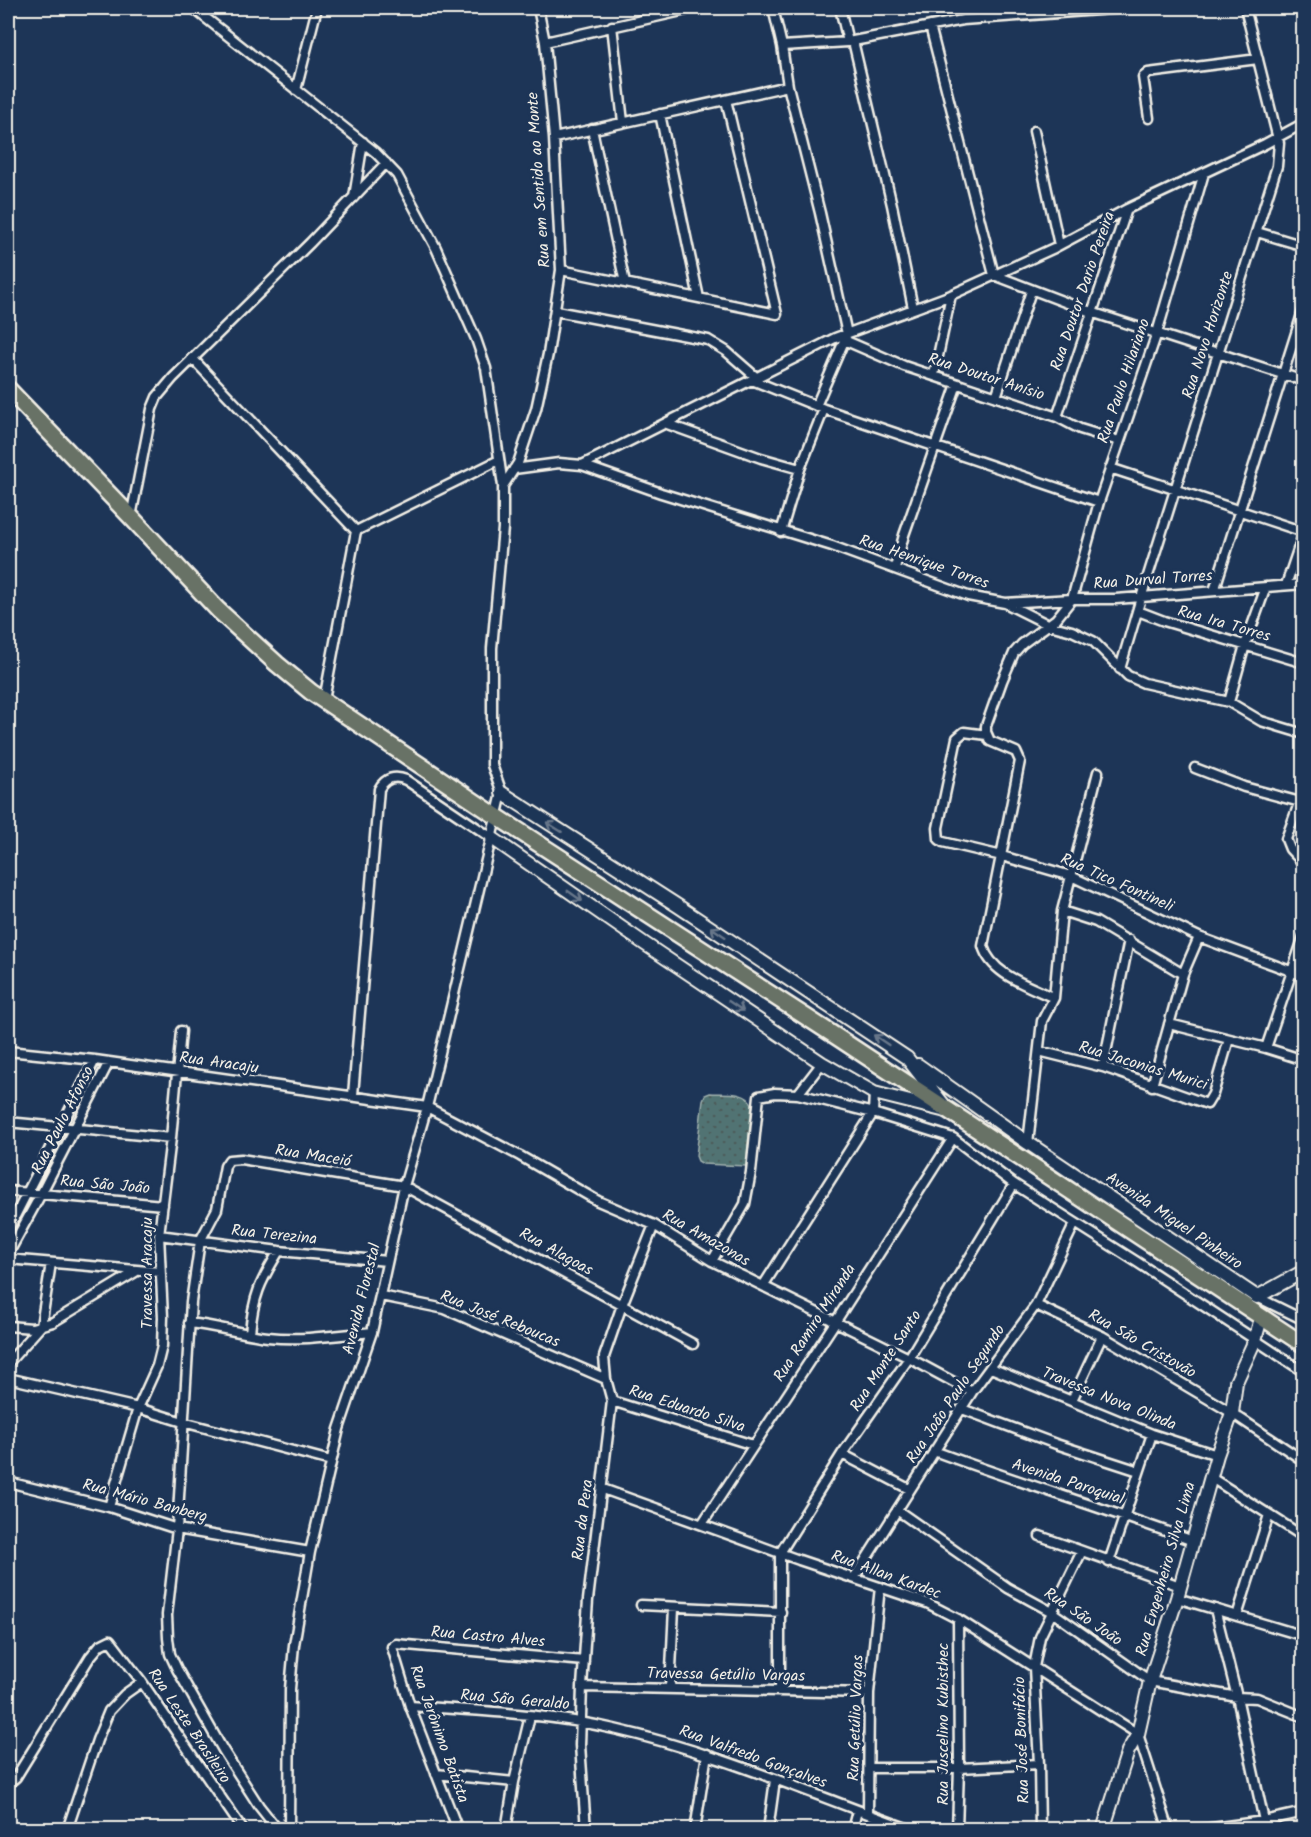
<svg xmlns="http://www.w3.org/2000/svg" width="1311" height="1837" viewBox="0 0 1311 1837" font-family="Kalam,sans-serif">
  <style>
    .park { fill: url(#park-dots); stroke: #a2b2ae; stroke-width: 1.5 }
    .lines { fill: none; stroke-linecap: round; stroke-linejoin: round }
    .street-casing { stroke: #f4f1e8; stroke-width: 13 }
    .secondary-casing { stroke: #f4f1e8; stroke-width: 16 }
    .highway-casing { stroke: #f4f1e8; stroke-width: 20 }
    .street { stroke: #1d3557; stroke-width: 8 }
    .secondary { stroke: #1d3557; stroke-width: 12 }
    .highway { stroke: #687266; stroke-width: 15 }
    .oneway { stroke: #68778a }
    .labels { text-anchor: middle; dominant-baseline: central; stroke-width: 6; stroke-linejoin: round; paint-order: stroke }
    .street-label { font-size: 16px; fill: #f4f1e8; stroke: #1d3557 }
  </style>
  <defs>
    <pattern id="park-dots" width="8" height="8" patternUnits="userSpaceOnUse" patternTransform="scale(1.5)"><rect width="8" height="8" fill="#517373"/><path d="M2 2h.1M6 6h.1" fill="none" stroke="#4d5b5a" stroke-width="1.8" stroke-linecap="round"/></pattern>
  </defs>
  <rect width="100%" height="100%" fill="#1d3557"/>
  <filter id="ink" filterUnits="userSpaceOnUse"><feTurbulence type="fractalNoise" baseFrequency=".0167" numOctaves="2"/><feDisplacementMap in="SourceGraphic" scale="12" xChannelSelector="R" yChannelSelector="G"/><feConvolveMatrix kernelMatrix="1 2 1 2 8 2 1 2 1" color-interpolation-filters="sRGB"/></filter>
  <g filter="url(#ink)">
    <path class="park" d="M710,1093C723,1094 748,1090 752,1105L746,1166L703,1164L698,1161L696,1156L703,1100L705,1095Z"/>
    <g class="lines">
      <defs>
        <path id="street" d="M193,8L375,152L397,175L436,248L476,339L486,368L503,486V528L492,648V765L502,793L427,1107L404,1186L372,1332L339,1429L310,1552L294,1645L290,1689L289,1830
          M773,8L782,46L788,86L820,213L847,334L816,406
          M840,8L848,42
          M612,26L623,122
          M930,26L994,275L1091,312L1304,381
          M853,41L892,205L913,308
          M545,42L695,8
          M782,46L848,42L963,20L1126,8
          M296,90L317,8
          M660,114L699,298
          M1149,118L1143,77L1148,73L1258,59
          M592,129L625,283
          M1034,131L1059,245
          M554,138L788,86
          M354,197L363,142
          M1257,232L1304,246
          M561,270L777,314L726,100
          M556,311L708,340L726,351L757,378
          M844,340L904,366L1057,417L1080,429L1119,441
          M192,358L356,531
          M934,375L951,295
          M752,380L824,409L1099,502
          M996,397L1031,291
          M1057,417L1127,209
          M667,424L761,458L800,469
          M582,465L835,338L951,295L1054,248L1127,209L1265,144L1304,123
          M1110,468L1304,532
          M514,469L559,463L582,465L661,493L832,546L968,596L1005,603L1049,625L1072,631L1093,641L1128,676L1144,683L1229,702L1261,721L1304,734
          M503,486L518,463L536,409L548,354L561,270L554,138L545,42L538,8
          M131,517L152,409L157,397L173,378L310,243L386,163
          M356,531L499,460
          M781,532L800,469L824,409
          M895,568L904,535L957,384
          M1286,585L1304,532
          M1214,591L1304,308
          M1005,603L1072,599H1116L1304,584
          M1138,611L1164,621L1304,663
          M1120,669L1141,598L1277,166L1279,143L1245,8
          M324,700L356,531
          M1229,702L1245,645L1266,587
          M987,735L964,732L957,738L938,828L939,839L943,842L1002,856L1071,876L1199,937L1304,976
          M1195,768L1244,787L1304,803
          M1300,801L1286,839L1290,849L1304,864
          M1062,911L1096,922L1183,974
          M1054,998C1030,986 991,975 983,946L1020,761L1016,752L990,741L986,732V726L1002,681L1014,653L1022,644L1056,619L1072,599L1099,502L1157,333L1204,173
          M1169,1024L1266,1048L1304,1060
          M1266,1048L1304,936
          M8,1051L95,1060L427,1107L520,1156L598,1201L654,1225L712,1261L909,1358L972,1392
          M1039,1051L1103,1067L1207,1104L1213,1094L1229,1039
          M1103,1067L1129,940
          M1152,1086L1183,974L1199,937
          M798,1094L822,1063
          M353,1095L379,789C385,778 395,775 406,780L492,838
          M8,1122L171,1138
          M1028,1143L1042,1021L1054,998L1062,911L1098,772
          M8,1191L163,1205
          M8,1230L95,1060
          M159,1235L279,1251L387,1261
          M8,1254L41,1194L109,1062
          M8,1259L160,1272
          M712,1261L745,1204L751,1172L759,1096L775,1093L798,1094L873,1113L953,1138L1014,1184L1137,1262L1304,1372
          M763,1286L873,1113L874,1093
          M381,1296L445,1309L606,1379
          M1257,1297L1304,1320
          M1036,1305L1102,1336L1232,1413L1304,1461
          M189,1323C216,1326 242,1334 268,1337C303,1341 338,1335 372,1332
          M8,1326L32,1328L53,1322L137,1271
          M250,1333C253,1297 260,1282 279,1251
          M8,1363L41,1326L51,1263
          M991,1368L1152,1434L1217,1455
          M8,1378L138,1408L183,1422L331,1461
          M1072,1400L1102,1336
          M612,1401L753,1445
          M962,1409L1056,1444L1139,1471
          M934,1451C1020,1483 1107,1509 1193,1541
          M842,1454L909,1489
          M1210,1477L1304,1537
          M8,1482L109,1507L177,1529L310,1552
          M603,1489L799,1560L927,1603L958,1619L1138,1734L1169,1830
          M109,1507L138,1408L157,1366L162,1346L163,1317L159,1235L171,1138L181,1031
          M897,1510L1008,1588L1052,1612L1150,1681L1237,1697L1257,1698L1304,1717
          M702,1524L836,1321L953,1138
          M1040,1536L1180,1586
          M1109,1562L1152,1434
          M854,1578L972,1392L1036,1305L1075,1223
          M1177,1598L1304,1636
          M641,1605L781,1612
          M1215,1609L1237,1697L1266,1830
          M1237,1616L1269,1515
          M582,1687L869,1693
          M670,1689L674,1608
          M780,1691V1553L842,1454L909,1358L1014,1184
          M410,1706C478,1711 548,1713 614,1729C716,1752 813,1795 912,1830
          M869,1768H959L1039,1764
          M436,1774L514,1782
          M8,1784L16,1777L90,1657L100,1645L110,1640L142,1682L243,1830
          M868,1814L869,1693L880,1587
          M67,1830L97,1740L109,1711L125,1694L142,1682
          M278,1830L259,1806L223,1750L177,1669L170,1654L168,1638L167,1615L177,1529L191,1302L200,1241L217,1209L225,1166L229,1160L241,1159L404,1186L693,1344
          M458,1830L410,1706L392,1647L396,1644L584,1661
          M506,1830L514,1782L530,1716
          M586,1830L580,1745L582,1687L588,1600L612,1401L606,1379L604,1357L622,1305L654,1225
          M695,1830L707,1754
          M768,1830L775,1780
          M852,1830L857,1811
          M957,1830L959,1768L958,1619
          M1040,1830L1039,1764L1034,1667L1040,1637L1082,1551
          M1197,1830L1264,1821L1304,1812"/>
        <path id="secondary" d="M502,793L678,906L907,1058L943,1104
          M492,838L645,944L822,1063L874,1093L946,1111
          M918,1065L1028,1143L1257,1297L1304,1271
          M1103,1830L1128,1751L1138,1734L1150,1681L1177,1598L1217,1455L1232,1413L1236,1382L1255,1340L1261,1318"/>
        <path id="highway" d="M8,389L131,517L218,610L277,664L311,692L496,816L837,1037L1304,1345"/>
      </defs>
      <use href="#street" class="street-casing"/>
      <use href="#secondary" class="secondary-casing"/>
      <use href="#highway" class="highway-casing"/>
      <use href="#street" class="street"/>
      <use href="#secondary" class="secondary"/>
      <use href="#highway" class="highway"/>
    </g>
    <defs><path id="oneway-shaft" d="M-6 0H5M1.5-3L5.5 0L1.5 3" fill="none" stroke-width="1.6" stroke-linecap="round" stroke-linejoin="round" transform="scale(1.5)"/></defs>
    <g class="oneway">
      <use href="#oneway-shaft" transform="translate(554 827) rotate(-148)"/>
      <use href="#oneway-shaft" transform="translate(575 896) rotate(35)"/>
      <use href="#oneway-shaft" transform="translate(718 932) rotate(-146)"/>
      <use href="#oneway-shaft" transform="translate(736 1006) rotate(34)"/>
      <use href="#oneway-shaft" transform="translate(881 1040) rotate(-146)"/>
    </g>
  </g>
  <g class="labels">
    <g class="street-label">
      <text transform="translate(539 180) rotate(-94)">Rua em Sentido ao Monte</text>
      <text transform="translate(1083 291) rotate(-71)">Rua Doutor Dario Pereira</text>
      <text transform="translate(1208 335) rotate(-72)">Rua Novo Horizonte</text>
      <text transform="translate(986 377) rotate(18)">Rua Doutor Anísio</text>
      <text transform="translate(1124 381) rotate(-71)">Rua Paulo Hilariano</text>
      <text transform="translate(924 562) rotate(19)">Rua Henrique Torres</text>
      <text transform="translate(1153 580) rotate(-4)">Rua Durval Torres</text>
      <text transform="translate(1224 624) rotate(16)">Rua Ira Torres</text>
      <text transform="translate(1117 883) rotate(24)">Rua Tico Fontineli</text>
      <text transform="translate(219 1063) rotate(8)">Rua Aracaju</text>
      <text transform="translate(1143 1066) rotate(17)">Rua Jaconias Murici</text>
      <text transform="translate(63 1120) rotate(-63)">Rua Paulo Afonso</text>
      <text transform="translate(313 1156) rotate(9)">Rua Maceió</text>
      <text transform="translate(105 1185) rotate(5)">Rua São João</text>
      <text transform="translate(1174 1221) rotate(34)">Avenida Miguel Pinheiro</text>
      <text transform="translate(274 1235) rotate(6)">Rua Terezina</text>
      <text transform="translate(706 1238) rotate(30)">Rua Amazonas</text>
      <text transform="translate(556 1252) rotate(29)">Rua Alagoas</text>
      <text transform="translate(147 1273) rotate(-90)">Travessa Aracaju</text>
      <text transform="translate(362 1299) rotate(-76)">Avenida Florestal</text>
      <text transform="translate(500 1319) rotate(22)">Rua José Reboucas</text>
      <text transform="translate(815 1323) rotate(-57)">Rua Ramiro Miranda</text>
      <text transform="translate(1142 1344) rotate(30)">Rua São Cristovão</text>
      <text transform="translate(886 1361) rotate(-57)">Rua Monte Santo</text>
      <text transform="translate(956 1394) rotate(-56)">Rua João Paulo Segundo</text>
      <text transform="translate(1109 1399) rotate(22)">Travessa Nova Olinda</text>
      <text transform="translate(687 1409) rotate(18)">Rua Eduardo Silva</text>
      <text transform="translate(1068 1482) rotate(18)">Avenida Paroquial</text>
      <text transform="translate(145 1501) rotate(15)">Rua Mário Banberg</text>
      <text transform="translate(583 1520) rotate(-83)">Rua da Pera</text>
      <text transform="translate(1166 1569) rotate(-74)">Rua Engenheiro Silva Lima</text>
      <text transform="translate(886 1575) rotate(20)">Rua Allan Kardec</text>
      <text transform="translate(1083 1617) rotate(34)">Rua São João</text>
      <text transform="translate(488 1637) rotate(5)">Rua Castro Alves</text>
      <text transform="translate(726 1675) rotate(1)">Travessa Getúlio Vargas</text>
      <text transform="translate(515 1700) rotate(5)">Rua São Geraldo</text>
      <text transform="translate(856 1718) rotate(-88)">Rua Getúlio Vargas</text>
      <text transform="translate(943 1724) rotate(-90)">Rua Juscelino Kubisthec</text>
      <text transform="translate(189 1726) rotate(56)">Rua Leste Brasileiro</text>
      <text transform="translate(439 1734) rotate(70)">Rua Jerônimo Batista</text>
      <text transform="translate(1022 1740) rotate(-92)">Rua José Bonifácio</text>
      <text transform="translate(753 1757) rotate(20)">Rua Valfredo Gonçalves</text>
    </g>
  </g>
  <rect width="1311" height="1837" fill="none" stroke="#1d3557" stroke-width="30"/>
  <rect x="15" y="15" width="1281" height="1807" fill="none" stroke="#f4f1e8" stroke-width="2" filter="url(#ink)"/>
</svg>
